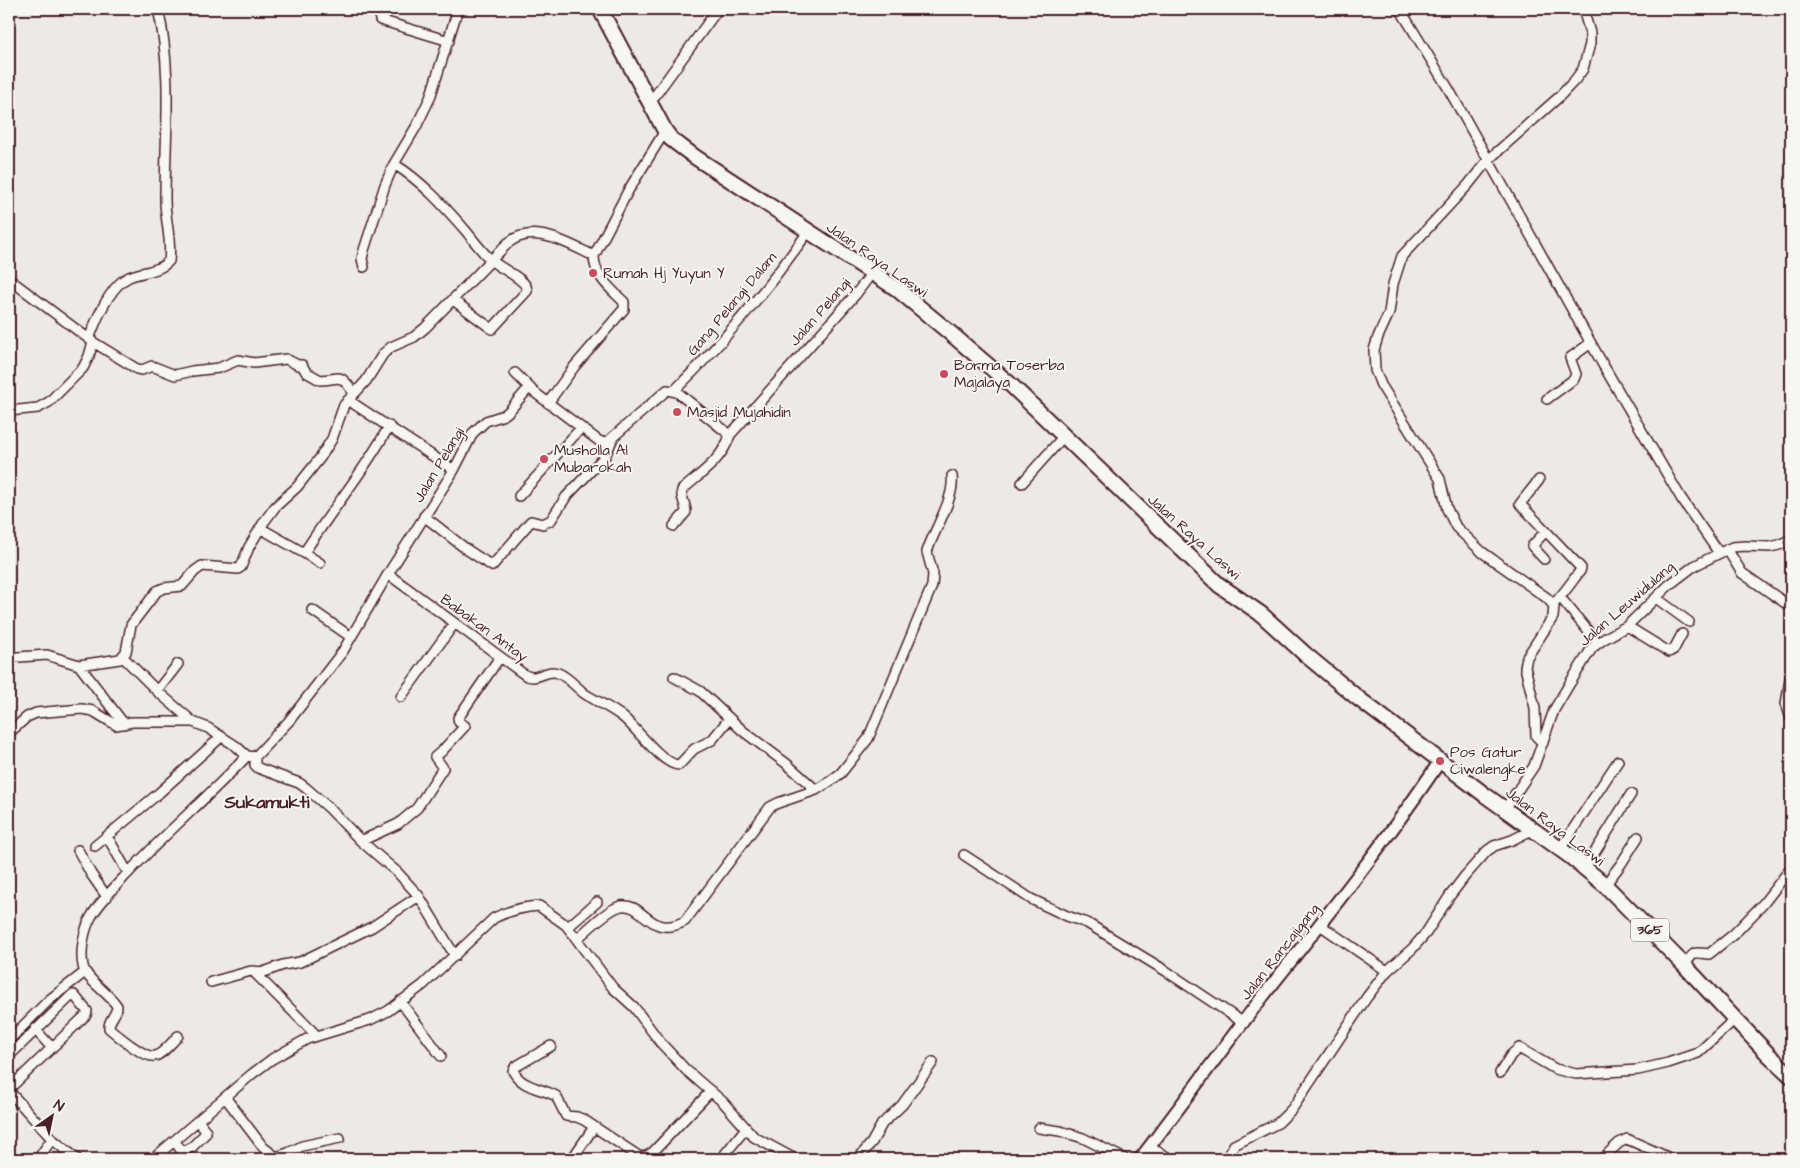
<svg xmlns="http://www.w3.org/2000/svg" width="1800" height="1168" viewBox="0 0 1800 1168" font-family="'Architects Daughter',sans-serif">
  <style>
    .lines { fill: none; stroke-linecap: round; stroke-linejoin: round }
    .minor-casing { stroke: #4a1f2b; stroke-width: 12 }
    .secondary-casing { stroke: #4a1f2b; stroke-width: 15 }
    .primary-casing { stroke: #4a1f2b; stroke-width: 18 }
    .minor { stroke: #f6f6f2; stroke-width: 9 }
    .secondary { stroke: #f6f6f2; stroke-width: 11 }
    .primary { stroke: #f6f6f2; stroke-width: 14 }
    .poi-dot { fill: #d1495b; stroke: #f6f6f2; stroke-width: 2 }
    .labels { text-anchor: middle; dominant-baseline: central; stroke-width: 4; stroke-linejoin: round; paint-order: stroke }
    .shield { fill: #f6f6f2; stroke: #7e6067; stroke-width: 1 }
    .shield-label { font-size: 14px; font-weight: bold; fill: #4a1f2b }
    .street-label { font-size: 15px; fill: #4a1f2b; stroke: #f6f6f2 }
    .poi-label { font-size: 15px; fill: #4a1f2b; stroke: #f6f6f2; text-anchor: start }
    .quarter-label { font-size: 18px; font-weight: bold; fill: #4a1f2b; stroke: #f6f6f2 }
  </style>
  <rect width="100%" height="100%" fill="#ece9e6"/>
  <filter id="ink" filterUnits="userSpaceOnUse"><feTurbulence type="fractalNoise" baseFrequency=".02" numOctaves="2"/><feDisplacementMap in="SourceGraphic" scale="10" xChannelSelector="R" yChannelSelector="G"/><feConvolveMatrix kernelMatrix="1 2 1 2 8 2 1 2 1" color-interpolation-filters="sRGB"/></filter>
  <g filter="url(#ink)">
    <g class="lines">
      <defs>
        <path id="minor" d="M1400,9L1448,88L1602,363L1681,498L1719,553
          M380,20L449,41
          M649,104L718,9
          M394,164C422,181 444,206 466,231C474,241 482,252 491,260C500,269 528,279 527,291L492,329L453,300
          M364,267L362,259L364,250L385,185L394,164L416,127L430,98L458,9
          M9,279L93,342L137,369L142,370L152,366L175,375L192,371L219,368L238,360L254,363L286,359L298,365H302L306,372L320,380C342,379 339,372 354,393
          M89,339C96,320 110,285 129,277C143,271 159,272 169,261C172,240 165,220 165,200C165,136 173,72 158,9
          M515,373L531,389
          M674,391C723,343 768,288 808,232
          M1547,399L1574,379L1576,374L1570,358L1591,343
          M348,400L454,470
          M548,403L574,367L624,309V302C611,289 594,276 594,256
          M9,411L38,408L49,402L83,368L89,356L93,342
          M1539,480L1520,504L1581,568L1580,571C1573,580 1560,599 1553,604
          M1022,483L1063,437
          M519,496L581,428
          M424,516L466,549L492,566L531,521L543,524L551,520L566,497L605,456L613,438
          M674,526L686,512C686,504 680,497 682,490C700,474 723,459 730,435
          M260,528L304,553C331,510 365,471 389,426
          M1727,549L1742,573L1791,607
          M304,553L320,563
          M1544,559L1532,546L1546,531
          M388,574L525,675C538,682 546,668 558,673C568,677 576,687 585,694C598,702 613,709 624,718C637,729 663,765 679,765L694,749L712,740L729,719
          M1560,597L1598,643
          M1656,598L1689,622
          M312,610L351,637
          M1627,626L1669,652L1674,649L1682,634
          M9,654L13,657H19L47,655L79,665L120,659L126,652L131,625L157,591L164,588L182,586L195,571L202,566L238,569L241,567L249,547L264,522L275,507L297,487L320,458L332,439L344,405L366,381L383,354L391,347L414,337L425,328L508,243C512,240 517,237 522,236C544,229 575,247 594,256L628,191L665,131
          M123,657L157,691L193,722
          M79,665L124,724
          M1791,673L1786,704L1791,718
          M674,677L700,691L743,731L787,764L816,790
          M157,691L178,664
          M401,697L454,624
          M9,733L27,717L36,713L46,712L82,709L93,711L116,725L132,722H193L208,728L236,746L247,756L255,757V765L258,768L299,783L306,788L329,808L361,841L398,873L419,896L455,956
          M1543,743L1536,736L1535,708L1525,667L1527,657L1553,617L1554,606L1547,598L1482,552L1456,527L1447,509L1440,479L1381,385L1375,370L1374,350L1378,337L1389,313L1393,284L1402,256L1468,185L1488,160L1559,97L1575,80L1583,69L1590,44V33L1583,9
          M255,757L289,721L343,651L388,574L454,470L473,433L486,421L504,415L509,411L527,390L530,389L599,441L606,443L667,390L677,392L730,435L856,294L871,274
          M1505,809L1534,766L1554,710L1570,683L1592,648L1604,639L1627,626L1669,585L1694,566L1732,547L1745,546L1770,547L1779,545L1791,539
          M107,836L128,873
          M361,841L398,824L417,808L443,768L435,757L442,751L465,726L459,722L458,718L500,657
          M95,846L159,793L221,737
          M1560,849L1618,761
          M78,850L91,874L107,897
          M964,855L1031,899L1067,916L1087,923L1166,971L1244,1023
          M1585,868L1631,794
          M1605,885L1621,864L1638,837
          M1320,925L1387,971
          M568,927L597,902
          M577,939C587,930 608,909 621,906C644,902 650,940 685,921L770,807L778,803L816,790L832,780L841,773L868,739L932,586L933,574L927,552L928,549C935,528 955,498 952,476
          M1684,965C1696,951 1692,952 1709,954L1734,934L1763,904L1791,868
          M254,972L317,1036
          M211,982L251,971L264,972L283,965L300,962L372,927L419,896
          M400,1001L441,1056
          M35,1029L51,1047
          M178,1036C172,1042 163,1054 155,1056C145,1059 117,1035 109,1028C108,1020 117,1015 117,1006C109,993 86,980 83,966C80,951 84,930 91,917C101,900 117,885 130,871C168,831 209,796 247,756
          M9,1040L49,1000L85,972
          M551,1046L515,1067L513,1071C522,1088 541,1088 556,1096L566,1116L577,1117L584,1120L640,1157L647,1156L653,1152L711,1091
          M9,1056L72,995H74L87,1011L86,1015L9,1089
          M1500,1073L1511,1055L1519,1048L1555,1069L1576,1074L1638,1070L1668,1063L1698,1053L1736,1018
          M9,1091L52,1139L77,1159
          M225,1097L263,1147L276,1157L288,1153L302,1146L340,1138
          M1039,1128L1060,1131L1083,1138L1125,1159
          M175,1141L182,1152L192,1147L206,1133L205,1130L199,1122
          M1149,1147L1171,1159
          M38,1159L52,1139
          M153,1159L252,1074L272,1059L307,1039L370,1020L388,1011L423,985L494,918C508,911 524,907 539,906L566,925L613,988L634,1007L660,1042L686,1070L723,1102L754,1137L795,1159
          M572,1159L594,1127
          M721,1159L746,1128
          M858,1159L872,1142L882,1124L902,1105L933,1062
          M1227,1159L1234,1145L1278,1123L1292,1109L1367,997L1387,971L1412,949L1426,933L1449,897L1465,876L1487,851L1494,846L1512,840L1532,830
          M1602,1159L1619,1143L1627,1139L1672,1159"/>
        <path id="secondary" d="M1140,1159C1182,1105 1222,1049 1264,995C1325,918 1386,842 1440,761"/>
        <path id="primary" d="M600,9L665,131L671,139L695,157L897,289L949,332L1011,385L1219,585L1261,614L1306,655L1359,699L1485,795L1571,857L1605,885L1684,965L1768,1054L1791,1076"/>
      </defs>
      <use href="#minor" class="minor-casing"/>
      <use href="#secondary" class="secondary-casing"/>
      <use href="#primary" class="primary-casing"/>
      <use href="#minor" class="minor"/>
      <use href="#secondary" class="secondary"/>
      <use href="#primary" class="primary"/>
    </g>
  </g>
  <g class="poi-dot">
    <circle cx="593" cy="273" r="5"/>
    <circle cx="944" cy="374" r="5"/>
    <circle cx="677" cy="412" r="5"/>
    <circle cx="544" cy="459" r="5"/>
    <circle cx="1440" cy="761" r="5"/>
  </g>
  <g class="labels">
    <rect class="shield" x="1631" y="918.5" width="38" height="23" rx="4"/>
    <g class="shield-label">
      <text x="1650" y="930">365</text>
    </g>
    <g class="street-label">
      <text transform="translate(877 260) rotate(35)">Jalan Raya Laswi</text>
      <text transform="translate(732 304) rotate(-50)">Gang Pelangi Dalam</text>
      <text transform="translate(820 312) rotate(-49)">Jalan Pelangi</text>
      <text transform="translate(439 465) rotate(-59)">Jalan Pelangi</text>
      <text transform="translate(1194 537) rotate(42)">Jalan Raya Laswi</text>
      <text transform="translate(1627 604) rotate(-41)">Jalan Leuwidulang</text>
      <text transform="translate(484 628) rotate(36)">Babakan Antay</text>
      <text transform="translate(1555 827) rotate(37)">Jalan Raya Laswi</text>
      <text transform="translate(1280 952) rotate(-52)">Jalan Rancajigang</text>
    </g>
    <g class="poi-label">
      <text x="603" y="273">Rumah Hj Yuyun Y</text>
      <text x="954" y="365">Borma Toserba<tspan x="954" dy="17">Majalaya</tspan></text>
      <text x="687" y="412">Masjid Mujahidin</text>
      <text x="554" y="450">Musholla Al<tspan x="554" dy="17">Mubarokah</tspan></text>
      <text x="1450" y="752">Pos Gatur<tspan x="1450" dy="17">Ciwalengke</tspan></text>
    </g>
    <g class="quarter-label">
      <text x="267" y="802">Sukamukti</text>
    </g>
  </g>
  <rect width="1800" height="1168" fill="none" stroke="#f6f6f2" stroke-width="30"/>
  <rect x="15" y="15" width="1770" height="1138" fill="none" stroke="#4a1f2b" stroke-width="2" filter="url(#ink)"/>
  <g transform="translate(52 1116) rotate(33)" stroke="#f6f6f2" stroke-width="4" paint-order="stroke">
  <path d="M0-4L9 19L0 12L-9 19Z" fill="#4a1f2b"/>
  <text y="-8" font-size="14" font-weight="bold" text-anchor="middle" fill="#4a1f2b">N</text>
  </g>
</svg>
